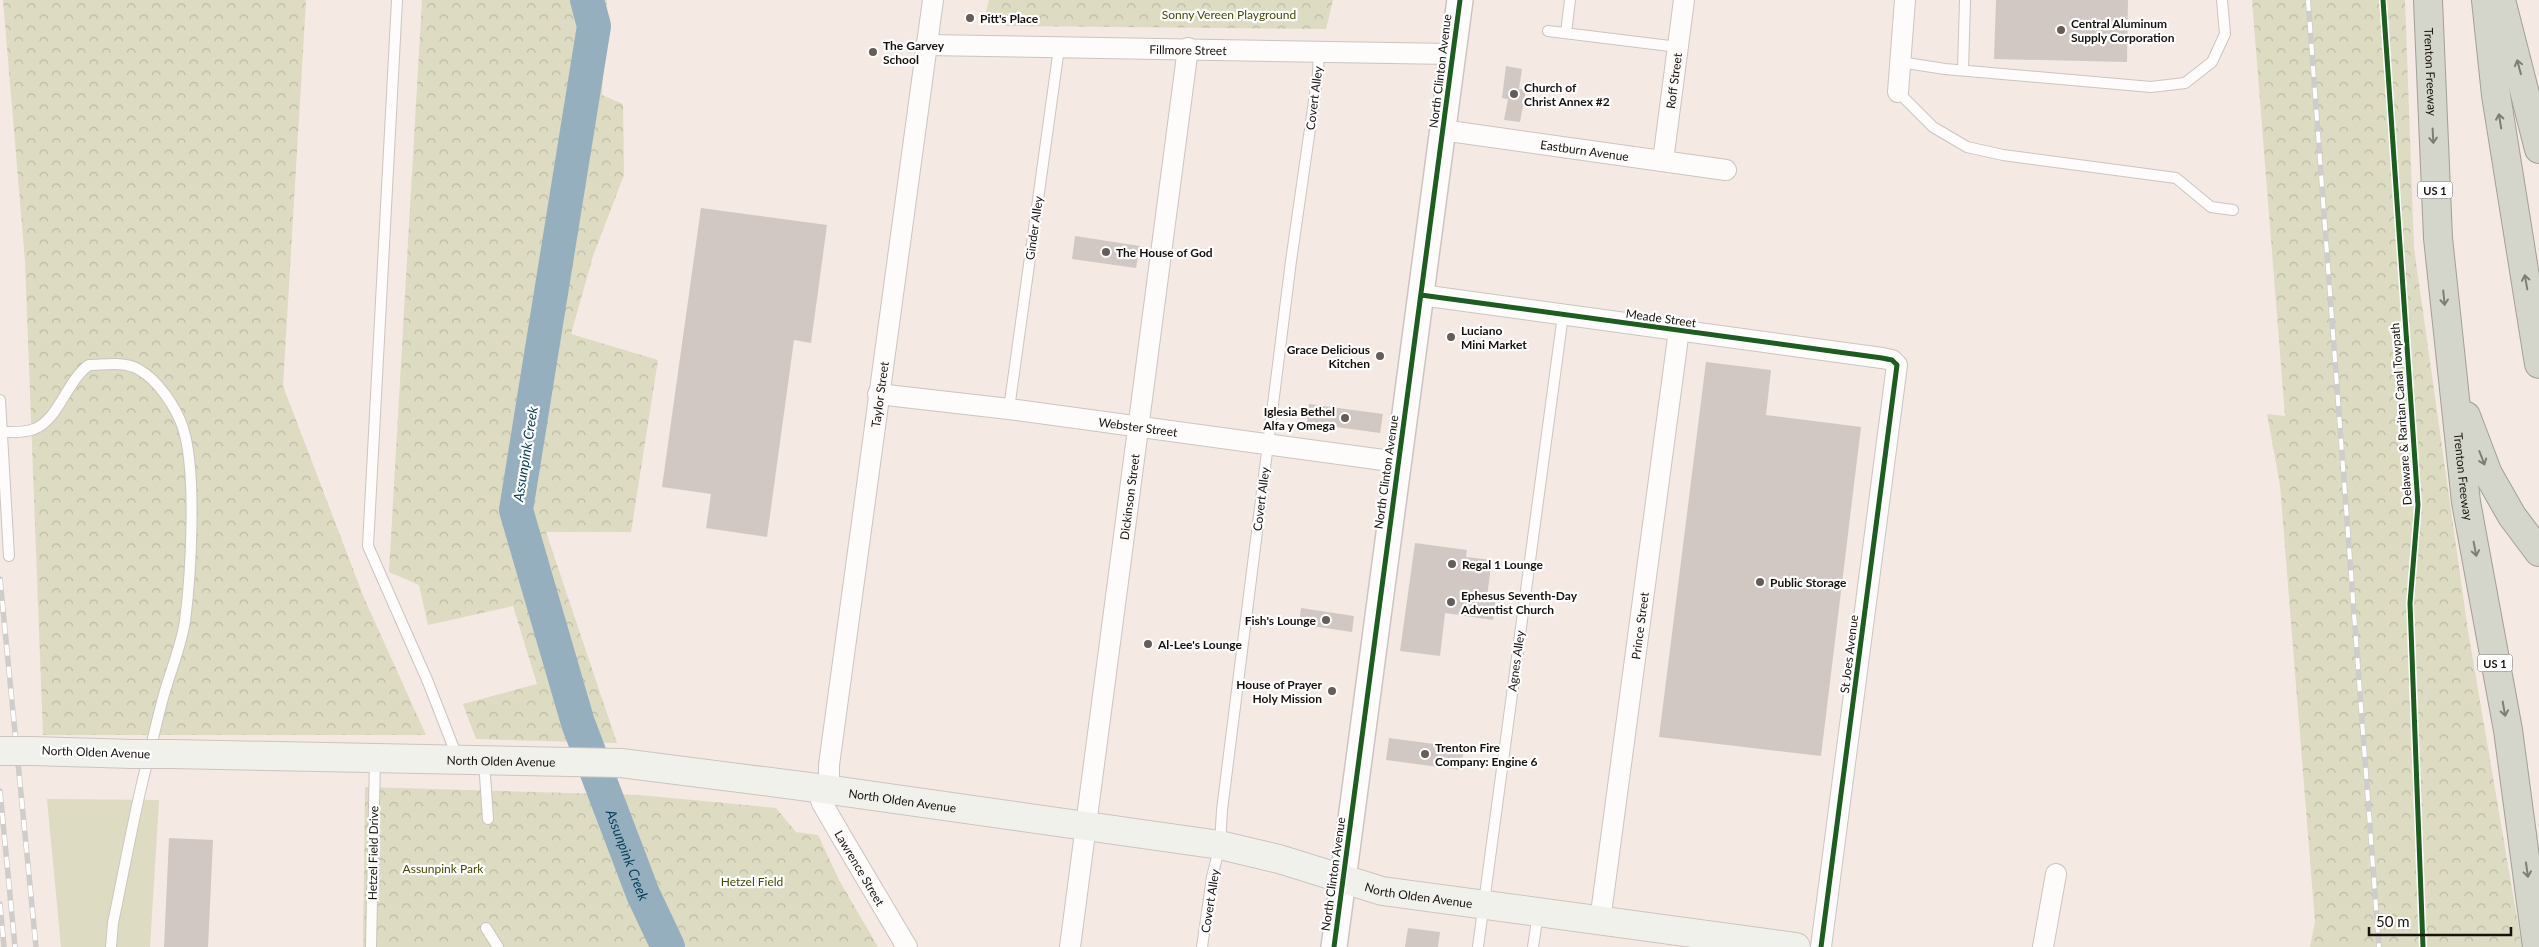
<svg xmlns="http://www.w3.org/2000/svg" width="2539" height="947" viewBox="0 0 2539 947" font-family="Lato,sans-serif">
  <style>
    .green { fill: #dddbc1 }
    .forest { fill: url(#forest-crowns) }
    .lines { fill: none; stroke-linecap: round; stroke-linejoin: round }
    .river { stroke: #96afbe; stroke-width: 34 }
    .building { fill: #d1c8c4 }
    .service-casing { stroke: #ccc4c0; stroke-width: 12 }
    .minor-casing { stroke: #ccc4c0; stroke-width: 22 }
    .tertiary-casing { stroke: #ccc4c0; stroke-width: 28 }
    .secondary-casing { stroke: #ccc4c0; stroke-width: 30 }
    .motorway-casing { stroke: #a1a093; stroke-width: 30 }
    .service { stroke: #fdfcfb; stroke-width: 10 }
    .minor { stroke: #fdfcfb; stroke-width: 20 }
    .tertiary { stroke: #fdfcfb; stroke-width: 25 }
    .secondary { stroke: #f1f1ec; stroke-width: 28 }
    .motorway { stroke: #d4d6cc; stroke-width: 28 }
    .rail-casing { stroke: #cfccca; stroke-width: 5.5 }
    .rail { stroke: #fff; stroke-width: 4; stroke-dasharray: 11; stroke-linecap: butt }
    .secondary-bridge-casing { stroke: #ccc4c0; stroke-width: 30; stroke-linecap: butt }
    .secondary-bridge { stroke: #f1f1ec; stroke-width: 28 }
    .cycleway-casing { stroke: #fff; stroke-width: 8 }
    .cycleway { stroke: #1b5e20; stroke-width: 5 }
    .oneway { stroke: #7f7e76 }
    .poi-dot { fill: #655d59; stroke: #fff; stroke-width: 2 }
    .labels { text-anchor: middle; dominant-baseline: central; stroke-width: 4.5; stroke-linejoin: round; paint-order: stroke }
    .shield { fill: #fff; stroke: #5d5956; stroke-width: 1 }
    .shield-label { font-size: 11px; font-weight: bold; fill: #18120e }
    .park-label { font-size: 12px; fill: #454902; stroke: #fff }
    .poi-label { font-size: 12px; font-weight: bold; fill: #18120e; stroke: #fff; text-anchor: start }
    .street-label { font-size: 12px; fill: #18120e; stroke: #fff }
    .water-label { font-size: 14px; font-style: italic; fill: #063d57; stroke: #fff }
  </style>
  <defs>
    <pattern id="forest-crowns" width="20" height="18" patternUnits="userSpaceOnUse" patternTransform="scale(1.25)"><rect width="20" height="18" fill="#dddbc1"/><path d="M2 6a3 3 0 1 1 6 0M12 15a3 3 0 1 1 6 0" fill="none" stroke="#bdbba5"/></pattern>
  </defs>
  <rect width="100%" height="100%" fill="#f4e9e3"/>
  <path class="green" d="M47,799L159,800L150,947H61Z"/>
  <path class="forest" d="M3,0H306L283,386L364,598L426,735H43L25,261Z
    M422,0H607L602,95L623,104L624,175L593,256L571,334L658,360L631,532H546L617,743L476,739L463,704L537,684L513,606L428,625L419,585L389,572Z
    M989,0H1333L1326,29L1008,26L984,20Z
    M2252,0H2405L2414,248L2468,631L2522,947H2310L2315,922L2280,485L2267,414L2285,416Z
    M365,787L639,795L776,808L796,832L818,835L839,880L878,947H363Z"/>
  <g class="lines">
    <path class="river" id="s1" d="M587,0L594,26L516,510L578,723L643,894L668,947"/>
  </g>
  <path class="building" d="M1996,0H2128L2127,62L1994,59Z
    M1506,66L1522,69L1519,89L1526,90L1520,122L1504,120L1508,99L1502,98Z
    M701,208L827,225L811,343L794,340L767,537L706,528L711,494L662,487Z
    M1075,236L1140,246L1136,268L1072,259Z
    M1706,362L1771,370L1766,415L1861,427L1821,756L1659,737Z
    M1309,404L1383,414L1380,433L1307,423Z
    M1415,543L1467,550L1466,557L1492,560L1487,596L1496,597L1493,620L1445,613L1440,656L1400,651Z
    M1301,608L1354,616L1352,632L1299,624Z
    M1389,738L1464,748L1461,770L1386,760Z
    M169,838L213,840L208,947H164Z
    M1408,928L1440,932L1438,947H1405Z"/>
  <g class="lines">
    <defs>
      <path id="service" d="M397,0L368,546L428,682L458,759
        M1548,31L1678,47
        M1566,33L1570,0
        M1900,62L1945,69L2151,87L2185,83L2212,62L2225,34L2222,0
        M1963,70L1965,0
        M1898,92L1933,127L1967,147L2003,155L2176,178L2211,207L2233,210
        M0,400L9,556
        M1009,409L1059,48
        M3,432C13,432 24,433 34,429C58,421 67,380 89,365C104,365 124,361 138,369C158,380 176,407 183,428C197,471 191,575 185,621C181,647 170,672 163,698C156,724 150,752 143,779C132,826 123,875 113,923L111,947
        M484,761L488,819
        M486,928L498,947
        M371,947L375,759
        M1202,947L1212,877L1220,845L1222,810L1291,261L1318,73L1319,51
        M1478,947L1563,315
        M1533,947L1538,914"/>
      <g id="minor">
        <path id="s2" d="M926,45L1451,54"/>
        <path d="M1898,92L1905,0"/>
        <path id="s3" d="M1442,130L1726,170"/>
        <path id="s4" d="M1663,161L1684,0"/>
        <path d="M1421,295L1882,358L1892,360L1897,365L1821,947"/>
        <path id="s5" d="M878,394L1009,409L1398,462"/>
        <path id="s6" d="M817,788L822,803L844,841L907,947"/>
        <path id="s7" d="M829,790V765L933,0"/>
        <path id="s8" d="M1600,921L1679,330"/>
        <path id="s9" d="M1070,947L1188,48"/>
        <path d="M2043,947L2056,874"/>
      </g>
      <path id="tertiary" d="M1334,947L1460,0"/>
      <g id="secondary">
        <path d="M32,751L133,754"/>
        <path id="s10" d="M173,754L621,763L817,788L1220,845L1279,859L1382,891L1796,947"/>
      </g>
      <g id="motorway">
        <path id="s11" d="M2428,0L2438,238L2466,502L2508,730L2537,947"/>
        <path d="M2486,0L2496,95L2539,364"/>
        <path d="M2501,0L2539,149"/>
        <path d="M2466,416L2488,474L2512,516L2539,552"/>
      </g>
    </defs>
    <use href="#service" class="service-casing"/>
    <use href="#minor" class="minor-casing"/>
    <use href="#tertiary" class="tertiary-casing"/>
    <use href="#secondary" class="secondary-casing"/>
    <use href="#motorway" class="motorway-casing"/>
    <use href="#service" class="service"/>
    <use href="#minor" class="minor"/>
    <use href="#tertiary" class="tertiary"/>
    <use href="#secondary" class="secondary"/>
    <use href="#motorway" class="motorway"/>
    <defs>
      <path id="rail" d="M2308,0L2379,947
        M0,579L36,947
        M0,791L15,947
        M0,904L4,947"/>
    </defs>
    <use href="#rail" class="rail-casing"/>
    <use href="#rail" class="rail"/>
    <defs>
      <path id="secondary-bridge" d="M0,751H32
        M133,754H173"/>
    </defs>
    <use href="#secondary-bridge" class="secondary-bridge-casing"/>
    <use href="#secondary-bridge" class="secondary-bridge"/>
    <defs>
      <path id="cycleway" d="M2383,0L2418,505L2410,603L2423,947
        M1421,295L1882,358L1892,360L1897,365L1821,947
        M1334,947L1460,0"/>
    </defs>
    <use href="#cycleway" class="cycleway-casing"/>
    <use href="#cycleway" class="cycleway"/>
  </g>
  <defs><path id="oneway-shaft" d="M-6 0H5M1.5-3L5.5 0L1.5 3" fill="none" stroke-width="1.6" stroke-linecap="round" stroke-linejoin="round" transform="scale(1.25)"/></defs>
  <g class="oneway">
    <use href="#oneway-shaft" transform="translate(2519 67) rotate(-105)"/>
    <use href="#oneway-shaft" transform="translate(2500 121) rotate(-99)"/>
    <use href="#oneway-shaft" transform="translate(2433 136) rotate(87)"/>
    <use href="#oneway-shaft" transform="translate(2526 282) rotate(-100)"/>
    <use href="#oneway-shaft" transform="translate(2444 298) rotate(84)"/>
    <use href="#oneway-shaft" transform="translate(2482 458) rotate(69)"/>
    <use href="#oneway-shaft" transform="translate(2475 549) rotate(79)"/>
    <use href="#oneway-shaft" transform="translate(2504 709) rotate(80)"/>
    <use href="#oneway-shaft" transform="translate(2527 870) rotate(82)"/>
  </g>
  <g class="poi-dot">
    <circle cx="970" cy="18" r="5"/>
    <circle cx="2061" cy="30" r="5"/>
    <circle cx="873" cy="52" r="5"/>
    <circle cx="1514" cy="94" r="5"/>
    <circle cx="1106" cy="252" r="5"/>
    <circle cx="1451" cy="337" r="5"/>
    <circle cx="1380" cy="356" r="5"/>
    <circle cx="1345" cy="418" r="5"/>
    <circle cx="1452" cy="564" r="5"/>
    <circle cx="1760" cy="582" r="5"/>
    <circle cx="1451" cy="602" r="5"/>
    <circle cx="1326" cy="620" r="5"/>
    <circle cx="1148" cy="644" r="5"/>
    <circle cx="1332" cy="691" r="5"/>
    <circle cx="1425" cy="754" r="5"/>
  </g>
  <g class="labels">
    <g class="shield">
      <rect x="2417.5" y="181.5" width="35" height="17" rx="4"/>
      <rect x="2477.5" y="654.5" width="35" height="17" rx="4"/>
    </g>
    <g class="shield-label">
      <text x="2435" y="190">US 1</text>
      <text x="2495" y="663">US 1</text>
    </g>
    <g class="park-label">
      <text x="1229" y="14">Sonny Vereen Playground</text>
      <text x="443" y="868">Assunpink Park</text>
      <text x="752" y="881">Hetzel Field</text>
    </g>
    <g class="poi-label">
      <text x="980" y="18">Pitt's Place</text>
      <text x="2071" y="23">Central Aluminum<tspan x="2071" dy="14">Supply Corporation</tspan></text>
      <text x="883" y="45">The Garvey<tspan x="883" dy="14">School</tspan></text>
      <text x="1524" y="87">Church of<tspan x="1524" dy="14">Christ Annex #2</tspan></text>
      <text x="1116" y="252">The House of God</text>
      <text x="1461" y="330">Luciano<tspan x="1461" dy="14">Mini Market</tspan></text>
      <text x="1370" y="349" text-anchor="end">Grace Delicious<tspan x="1370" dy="14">Kitchen</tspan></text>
      <text x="1335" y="411" text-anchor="end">Iglesia Bethel<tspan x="1335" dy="14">Alfa y Omega</tspan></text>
      <text x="1462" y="564">Regal 1 Lounge</text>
      <text x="1770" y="582">Public Storage</text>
      <text x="1461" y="595">Ephesus Seventh-Day<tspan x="1461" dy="14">Adventist Church</tspan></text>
      <text x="1316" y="620" text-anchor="end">Fish's Lounge</text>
      <text x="1158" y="644">Al-Lee's Lounge</text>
      <text x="1322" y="684" text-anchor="end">House of Prayer<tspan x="1322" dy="14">Holy Mission</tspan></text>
      <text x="1435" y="747">Trenton Fire<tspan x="1435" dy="14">Company: Engine 6</tspan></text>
    </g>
    <g class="street-label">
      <text stroke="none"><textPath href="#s2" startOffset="262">Fillmore Street</textPath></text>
      <text transform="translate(1440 71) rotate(-83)">North Clinton Avenue</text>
      <text stroke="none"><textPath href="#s11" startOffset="72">Trenton Freeway</textPath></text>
      <text stroke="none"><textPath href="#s4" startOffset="81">Roff Street</textPath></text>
      <text transform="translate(1314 98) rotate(-83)">Covert Alley</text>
      <text stroke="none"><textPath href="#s3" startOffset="144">Eastburn Avenue</textPath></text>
      <text transform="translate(1034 228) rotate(-82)">Ginder Alley</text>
      <text transform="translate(1661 318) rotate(8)">Meade Street</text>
      <text stroke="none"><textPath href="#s7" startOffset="399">Taylor Street</textPath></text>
      <text transform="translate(2401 414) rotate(-94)">Delaware &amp; Raritan Canal Towpath</text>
      <text stroke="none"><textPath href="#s5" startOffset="262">Webster Street</textPath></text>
      <text transform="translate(1386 472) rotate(-82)">North Clinton Avenue</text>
      <text stroke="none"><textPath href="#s11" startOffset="478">Trenton Freeway</textPath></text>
      <text stroke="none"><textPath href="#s9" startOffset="454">Dickinson Street</textPath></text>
      <text transform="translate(1261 499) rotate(-83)">Covert Alley</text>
      <text stroke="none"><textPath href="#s8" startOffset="298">Prince Street</textPath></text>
      <text transform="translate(1849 654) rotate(-83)">St Joes Avenue</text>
      <text transform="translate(1516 661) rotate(-82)">Agnes Alley</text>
      <text transform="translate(96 752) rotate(2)">North Olden Avenue</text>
      <text stroke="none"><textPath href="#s10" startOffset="328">North Olden Avenue</textPath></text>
      <text stroke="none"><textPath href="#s10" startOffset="732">North Olden Avenue</textPath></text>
      <text transform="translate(373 853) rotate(-89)">Hetzel Field Drive</text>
      <text stroke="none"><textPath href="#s6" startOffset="91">Lawrence Street</textPath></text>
      <text transform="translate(1333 874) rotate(-82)">North Clinton Avenue</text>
      <text stroke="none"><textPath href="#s10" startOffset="1258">North Olden Avenue</textPath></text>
      <text transform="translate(1210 901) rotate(-81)">Covert Alley</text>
    </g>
    <g class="water-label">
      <text transform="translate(525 454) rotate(-81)">Assunpink Creek</text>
      <text stroke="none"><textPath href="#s1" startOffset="880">Assunpink Creek</textPath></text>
    </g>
  </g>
  <path d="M2369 927v8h142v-8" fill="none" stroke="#18120e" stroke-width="2.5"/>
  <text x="2376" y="927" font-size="15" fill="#18120e" stroke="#ffffff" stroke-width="4" paint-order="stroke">50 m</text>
</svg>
